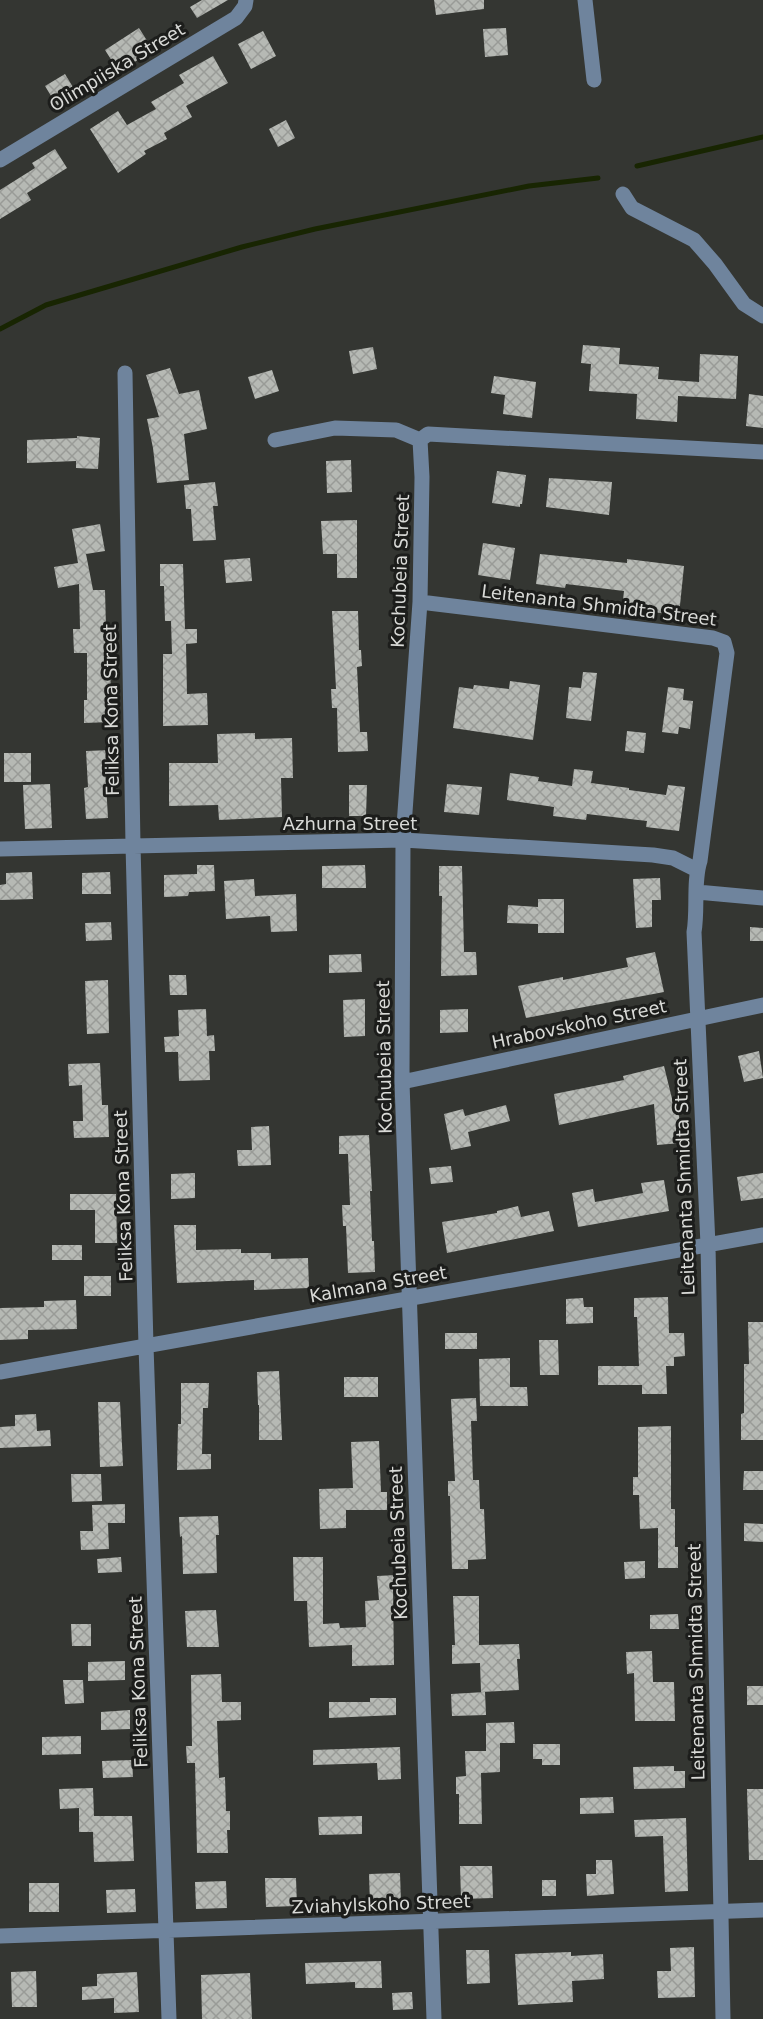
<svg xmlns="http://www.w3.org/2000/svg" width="763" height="2019" viewBox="0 0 763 2019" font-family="'DejaVu Sans',sans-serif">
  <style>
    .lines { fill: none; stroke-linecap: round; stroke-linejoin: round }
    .stream { stroke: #182502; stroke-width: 5 }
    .building { fill: url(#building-cross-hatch) }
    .minor { stroke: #6f849d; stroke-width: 15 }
    .labels { text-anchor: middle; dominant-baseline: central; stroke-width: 6; stroke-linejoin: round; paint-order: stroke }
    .street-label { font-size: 18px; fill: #d9dad7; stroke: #1c1d1b }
  </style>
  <defs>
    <pattern id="building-cross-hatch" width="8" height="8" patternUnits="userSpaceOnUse" patternTransform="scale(1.5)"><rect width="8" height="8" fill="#b6b9b4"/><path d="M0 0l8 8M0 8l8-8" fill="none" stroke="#999b97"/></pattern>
  </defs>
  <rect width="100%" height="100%" fill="#343632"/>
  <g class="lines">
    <path class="stream" d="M637,166L763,137
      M0,329L46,305L242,247L315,229L529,186L598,178"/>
  </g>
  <path class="building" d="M202,0H228L197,18L190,7Z
    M434,0H484V9L436,15Z
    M139,28L153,50L119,72L105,50Z
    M506,28L508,55L485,57L483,29Z
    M263,31L276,56L251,69L238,44Z
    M213,56L228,83L186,106L192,117L164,133L167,139L144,151L146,154L118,173L90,129L118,111L127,125L156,109L151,102L184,83L179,75Z
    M65,74L79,97L59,109L45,86Z
    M286,120L295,138L278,147L269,129Z
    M55,149L67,168L27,193L31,200L0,219V190L35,168L32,163Z
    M583,345L620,348L619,364L659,367L658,379L699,382L700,354L738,356L736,399L678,396L677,422L636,419L637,394L589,391L591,364L581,363Z
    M373,347L377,369L353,374L349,351Z
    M170,368L179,394L199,390L207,429L184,434L189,480L157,483L153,448L147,419L159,417L146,375Z
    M272,370L279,391L255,399L248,377Z
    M494,376L536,382L532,418L503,414L505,395L491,393Z
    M749,394L763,396V428L746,426Z
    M77,436L100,438L98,469L76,468V461L27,463V440L77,438Z
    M351,460L352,492L327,493L326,461Z
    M497,471L526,475L522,504H520V507L492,503Z
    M549,478L612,482L609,515L546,507Z
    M215,482L218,506H213L216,540L193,541L191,509H186L184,485Z
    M357,520V578H337V554H323L321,521Z
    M100,524L105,551L86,554L93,590H105L106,628H110L111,722L84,723V700H87V653H74L73,629H80L79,584L58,588L54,567L78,563L72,529Z
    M483,543L515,548L510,580L478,575Z
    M540,554L627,563V559L684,566L679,615L622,609L624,591L566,584L565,588L536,584Z
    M250,558L252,581L226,583L224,560Z
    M160,564H183L185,629H197V643L186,644L187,694L207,693L208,725L163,726V654H172L171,621H165L164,586H160Z
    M332,611H358L359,650H361L362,666L357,667L360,732H367L368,751L338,752L337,708H332L331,689H336Z
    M583,672L597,673L591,721L566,718L569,687L581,688Z
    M510,681L540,685L533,740L453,728L459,687L473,689L474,685L509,689Z
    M668,687L684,689L683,700L693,701L690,729L679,727L678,734L662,732Z
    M627,731L646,733L644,753L625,751Z
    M255,733V739L292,738L293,778H281L282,817L219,820L218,805L169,806V763H218L217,734Z
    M112,750V765L105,766L108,818L86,819L84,788L88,787L86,751Z
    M4,753H31V782H4Z
    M574,769L593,771L591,783L629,788V790L666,795L668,785L685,787L679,831L646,827L647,821L587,814L586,820L553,816L554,807L507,800L510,773L539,777L538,781L572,786Z
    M50,784L52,828L25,829L23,785Z
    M447,784L482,787L479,815L444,812Z
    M349,785H367L366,816H349Z
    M197,865H214L215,891L189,892L188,896L164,897V875L197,874Z
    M365,865L366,888H322V866Z
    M439,866H462L464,952H476L477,975L441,976L442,896H439Z
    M32,872L33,899L0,900V885L6,884V873Z
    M110,872L111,894H82V873Z
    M660,878L661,900H652V927L636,928L633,879Z
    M254,879L255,896L296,894L297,931L271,932L270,916L226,919L224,881Z
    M538,899H564V933H538V924L507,923L508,905L538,907Z
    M111,922L112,940L86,941L85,923Z
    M750,927L763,928V941H750Z
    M655,952L664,992L526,1018L518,986L563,977V980L628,967L626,958Z
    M361,954L362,972L329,973V955Z
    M169,975H186L187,995H170Z
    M108,980L109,1033L87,1034L85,981Z
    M365,999V1036L344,1037L343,1000Z
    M206,1009L207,1036L214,1035L215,1051H209L210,1080L179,1081L178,1052H165L164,1037L179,1036L178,1010Z
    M468,1009V1032L440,1033V1010Z
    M759,1051L763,1078L744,1082L738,1056Z
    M100,1063L102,1105H108L109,1137L74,1138L73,1121H83L82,1085L69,1086L68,1064Z
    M664,1066L676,1115H679L681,1143L657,1145L654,1104L559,1125L554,1094L624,1080L623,1076Z
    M506,1105L510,1121L468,1132L471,1146L451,1150L444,1114L463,1109L465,1116Z
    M269,1126L271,1165L238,1166L237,1150H252L251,1127Z
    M369,1135L372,1191H370L372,1241H374L375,1272L348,1273L346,1226H343L342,1205H350L348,1154H339V1136Z
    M451,1166L453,1182L431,1184L429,1168Z
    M195,1173V1198L171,1199V1174Z
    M763,1173V1198L741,1201L737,1177Z
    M664,1180L669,1211L578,1227L572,1193L593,1189L595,1202L643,1193L641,1183Z
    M70,1194H116L117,1243H95V1210H70Z
    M518,1206L521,1217L549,1211L554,1231L447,1253L442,1222L497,1213V1211Z
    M174,1225H196V1250L241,1249V1253H271V1259L308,1258L309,1288L254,1290V1280L177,1283Z
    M52,1245H82V1260H52Z
    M84,1276H111V1296H84Z
    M668,1297L669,1333H684L685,1356L674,1357V1366H666L667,1394H642V1385H598V1366H639L637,1317H634V1298Z
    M583,1298L584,1307H593V1323L566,1324V1299Z
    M76,1300L77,1329L28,1330V1339L0,1340V1308L44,1307V1301Z
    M748,1322H763V1440H741V1414L744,1413V1364H749Z
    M445,1333H477V1349H445Z
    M539,1340H558L559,1375H540Z
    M510,1358V1387H527L528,1406H480L479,1359Z
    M279,1371L282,1440H259V1405H258L257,1372Z
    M344,1377H378V1397H344Z
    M181,1383H209L208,1408H203L202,1454H211V1469L177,1470L178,1424H181Z
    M476,1398L477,1421H471L473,1480H479L480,1509H484L486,1559L468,1560V1569H452L450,1496H448V1481H455L451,1399Z
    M98,1402H120L123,1466L100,1467Z
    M36,1414L37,1431L50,1430L51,1446L0,1448V1427L15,1426V1415Z
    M671,1426V1509H675V1547H678V1568H658V1528L640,1529L639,1495H633V1477H638V1427Z
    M379,1441L381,1492H387V1510H346V1528L320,1529L319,1489L353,1488L351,1442Z
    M744,1471H763V1490H743Z
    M71,1474H101L102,1501L72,1502Z
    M125,1504V1523H108L109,1549L81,1550L80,1531H93L92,1505Z
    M218,1516L219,1535H216L217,1573L183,1574L182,1536L180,1537L179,1517Z
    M744,1523L763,1524V1542L744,1541Z
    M121,1557L122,1572L98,1573L97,1559Z
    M293,1557H323V1624L339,1623L340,1628L366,1627L365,1601L379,1600L377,1576L397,1575L398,1589H393L394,1665L352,1666V1645L309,1647L307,1601H294Z
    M645,1561V1578L625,1579L624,1562Z
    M453,1596H479V1645L519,1644L520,1659H517L519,1690L481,1692L480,1663L452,1664V1645H455Z
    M216,1610L219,1647H187L185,1611Z
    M678,1614L679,1629H650V1615Z
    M71,1624H91V1646H72Z
    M652,1651L653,1682H674L675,1721H635L634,1673L627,1674L626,1652Z
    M125,1661V1680L88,1681V1662Z
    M221,1674L222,1702H241V1720L217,1721L219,1778L225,1777L226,1811H230V1830H227L228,1853H197L195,1763H187L186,1746H192L191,1675Z
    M63,1680H83L84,1703L65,1704Z
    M747,1686H763V1705H747Z
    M485,1692L486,1715L452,1716L451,1694Z
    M370,1698H396V1715L329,1718V1702H370Z
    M130,1710V1729L101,1730V1712Z
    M514,1722L515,1743H500V1772L481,1773L482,1824H459V1794H456V1777L466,1776L465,1751H486V1723Z
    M81,1736V1754L42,1755V1737Z
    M533,1744H560V1765H542V1759H533Z
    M400,1747L401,1779L378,1780L377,1763L313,1765V1750Z
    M132,1760L133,1777L103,1778L102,1761Z
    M674,1766V1771H685V1788L634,1789L633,1767Z
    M93,1788L94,1816H132L134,1861L94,1862L93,1832H79V1808L60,1809L59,1789Z
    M747,1789H763V1860H749Z
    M613,1797L614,1813L580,1814V1798Z
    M362,1816V1834L319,1835L318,1817Z
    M686,1818L688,1891L665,1892L663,1836L635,1837L634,1820Z
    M596,1860H612L614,1894L587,1896L586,1874H596Z
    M460,1866H492L493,1898L461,1899Z
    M400,1873L401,1903L370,1904L369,1874Z
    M265,1878H296L297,1906L266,1907Z
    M542,1880H556V1896H542Z
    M226,1881L227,1908L196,1909L195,1882Z
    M29,1883H59V1912H29Z
    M135,1889L136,1912L107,1913L106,1890Z
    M694,1947L695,1997L658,1998L657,1971H671L670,1948Z
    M466,1950H489L490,1983L467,1984Z
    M571,1952V1956L603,1954L604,1979L572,1981L573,2002L518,2005L515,1954Z
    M381,1961L382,1988H355V1982L306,1984L305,1963Z
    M36,1971L37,2007H12L11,1972Z
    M137,1972L139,2012L114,2013V1998L82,2000V1987L97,1986V1974Z
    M250,1973L252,2019H202L201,1975Z
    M412,1992L413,2009L393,2010L392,1993Z"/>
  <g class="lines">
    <path class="minor" d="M585,0L594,80
      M0,160L236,18L245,6L246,0
      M623,194L632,208L694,240L715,264L744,304L763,316
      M125,373L133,845L146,1346L169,2019
      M275,440L335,428L396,430L420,440
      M420,602L713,638L724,642L727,653L700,861C693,882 698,910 694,932L708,1245L723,2019
      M0,849L403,840L653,855L673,858L697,870
      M697,892L763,898
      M402,1082L763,1005
      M0,1372L763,1235
      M0,1936L763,1910
      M434,2019L402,1082L403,840L420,602L422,477L420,440L428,434L763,452"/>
  </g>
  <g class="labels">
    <g class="street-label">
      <text transform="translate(117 67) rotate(-31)">Olimpiiska Street</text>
      <text transform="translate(400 571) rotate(-88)">Kochubeia Street</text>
      <text transform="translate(599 605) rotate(7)">Leitenanta Shmidta Street</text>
      <text transform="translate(111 710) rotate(-91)">Feliksa Kona Street</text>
      <text x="350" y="823">Azhurna Street</text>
      <text transform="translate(579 1024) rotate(-12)">Hrabovskoho Street</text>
      <text transform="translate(384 1057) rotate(-91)">Kochubeia Street</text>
      <text transform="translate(684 1177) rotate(-92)">Leitenanta Shmidta Street</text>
      <text transform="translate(123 1196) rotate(-92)">Feliksa Kona Street</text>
      <text transform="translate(378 1284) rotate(-10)">Kalmana Street</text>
      <text transform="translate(398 1543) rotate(-92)">Kochubeia Street</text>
      <text transform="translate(696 1662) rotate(-91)">Leitenanta Shmidta Street</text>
      <text transform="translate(138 1682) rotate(-92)">Feliksa Kona Street</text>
      <text transform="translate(381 1904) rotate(-2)">Zviahylskoho Street</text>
    </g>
  </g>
</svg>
